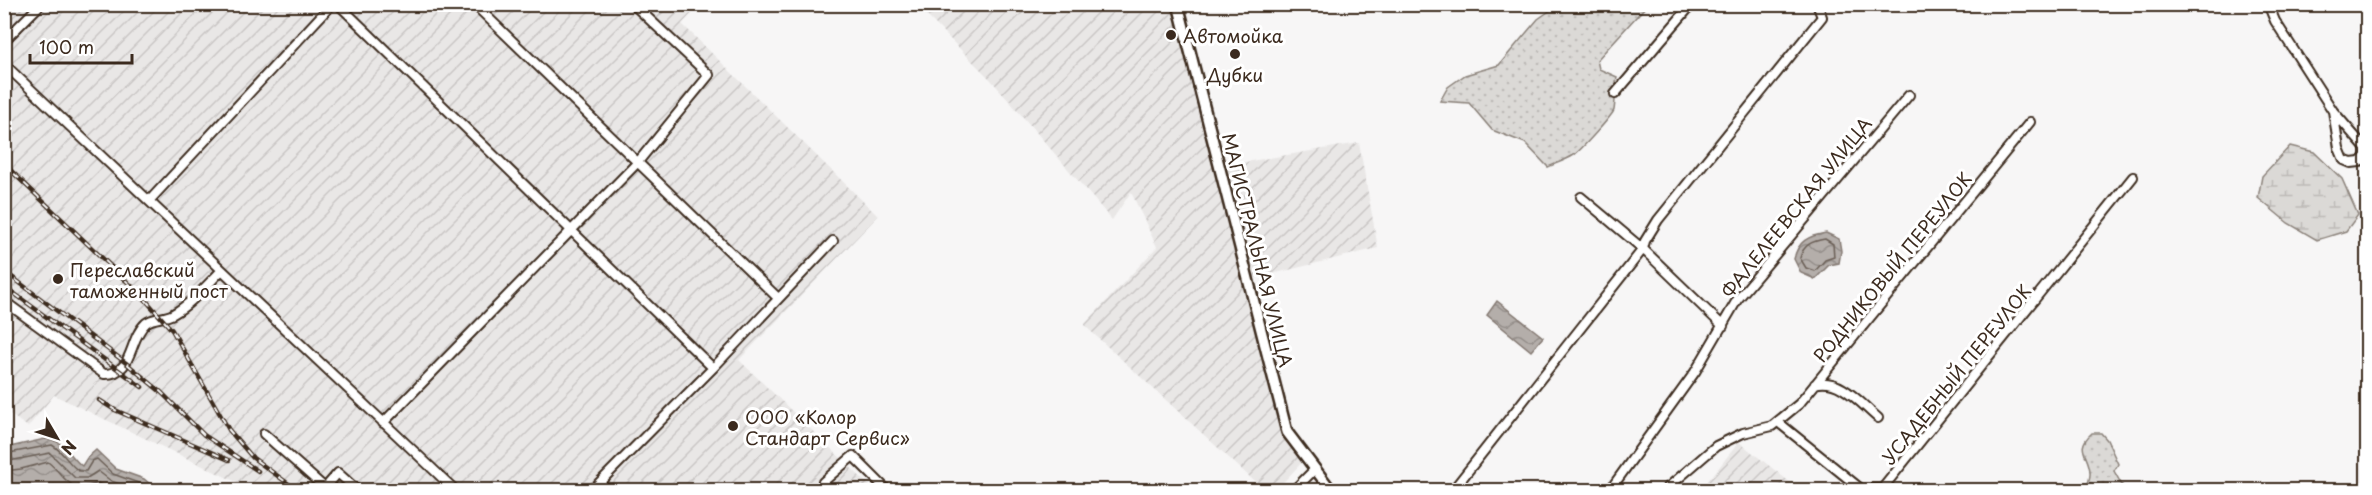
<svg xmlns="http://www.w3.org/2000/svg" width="2372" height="495" viewBox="0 0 2372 495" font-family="'Playpen Sans',sans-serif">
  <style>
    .industrial { fill: url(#industrial-furrows) }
    .grass { fill: url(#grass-dots); stroke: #8b827a; stroke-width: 1.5 }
    .wetland { fill: url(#wetland-marsh); stroke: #8b827a; stroke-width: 1.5 }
    .water { fill: url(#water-waves); stroke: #847972; stroke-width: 1.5 }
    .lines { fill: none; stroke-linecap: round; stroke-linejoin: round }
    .shore { stroke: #6b5f56; stroke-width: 1.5 }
    .minor-casing { stroke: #3b2a1e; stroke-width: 12 }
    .tertiary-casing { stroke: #3b2a1e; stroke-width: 14 }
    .minor { stroke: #fff; stroke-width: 8 }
    .tertiary { stroke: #fff; stroke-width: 9 }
    .rail-casing { stroke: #3b2a1e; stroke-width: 4.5 }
    .rail { stroke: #fff; stroke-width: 2; stroke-dasharray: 7; stroke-linecap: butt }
    .poi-dot { fill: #3b2a1e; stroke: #fff; stroke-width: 2 }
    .labels { text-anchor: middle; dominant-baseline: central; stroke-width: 6; stroke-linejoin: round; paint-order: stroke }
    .poi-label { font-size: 18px; fill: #3b2a1e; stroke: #fff; text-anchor: start }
    .street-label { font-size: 18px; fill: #3b2a1e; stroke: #fff }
  </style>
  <defs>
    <pattern id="industrial-furrows" width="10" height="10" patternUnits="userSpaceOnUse" patternTransform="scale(1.5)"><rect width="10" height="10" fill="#e9e7e6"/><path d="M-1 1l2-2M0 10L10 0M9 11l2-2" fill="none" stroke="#c9c6c5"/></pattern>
    <pattern id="grass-dots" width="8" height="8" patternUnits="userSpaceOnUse" patternTransform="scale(1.5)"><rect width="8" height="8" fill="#dbd9d6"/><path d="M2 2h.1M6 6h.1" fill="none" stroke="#bdbab7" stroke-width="1.8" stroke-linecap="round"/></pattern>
    <pattern id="wetland-marsh" width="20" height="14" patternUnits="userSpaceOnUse" patternTransform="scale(1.5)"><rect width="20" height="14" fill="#dbd9d6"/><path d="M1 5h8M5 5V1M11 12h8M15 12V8" fill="none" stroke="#bdbab7"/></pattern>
    <pattern id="water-waves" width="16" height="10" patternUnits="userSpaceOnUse" patternTransform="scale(1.5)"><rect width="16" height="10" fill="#b4aeaa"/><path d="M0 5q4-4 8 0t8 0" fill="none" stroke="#948e8a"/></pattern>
  </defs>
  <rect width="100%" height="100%" fill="#f7f6f6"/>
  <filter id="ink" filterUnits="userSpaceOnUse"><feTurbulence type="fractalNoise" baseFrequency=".0167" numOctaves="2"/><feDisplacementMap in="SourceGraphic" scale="12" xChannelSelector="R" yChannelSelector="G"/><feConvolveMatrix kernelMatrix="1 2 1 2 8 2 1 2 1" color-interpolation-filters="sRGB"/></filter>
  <g filter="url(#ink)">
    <path class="industrial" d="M4,5H700L682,24L878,216L739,360L874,490H253L54,395L28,427L5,411Z
      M916,5H1178L1221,166L1359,143L1378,248L1248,280L1287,433L1306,458L1276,490H1264L1084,325L1157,247L1131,192L1112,220L991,80Z
      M1739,442L1800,490H1701Z"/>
    <path class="grass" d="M1558,5H1647L1597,60L1599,69L1617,77C1614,89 1616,99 1614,110C1613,115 1579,152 1574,155C1566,160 1557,163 1548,167L1525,143L1492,130L1469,103L1440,101L1448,87L1465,75L1499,65L1538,19Z
      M2092,433H2101L2107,440L2118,464L2114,471L2123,487L2121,490H2088C2086,483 2091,479 2090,472C2089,454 2074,449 2092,433Z"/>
    <path class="wetland" d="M2290,146L2314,152L2342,179L2358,215L2346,231L2317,240L2288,223L2258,198L2262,176Z"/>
    <path class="water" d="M1826,233L1839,239L1841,251L1839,263L1829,265L1815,279L1801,273L1794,259C1798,241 1808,236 1826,233Z
      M1497,301L1543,337L1531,351L1487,315Z
      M45,439C65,439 69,456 82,466L87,458L96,450L116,469L144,479L157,490H5V448Z"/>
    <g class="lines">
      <path class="shore" d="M1825,239L1833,244L1834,257L1825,260L1815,271L1806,268L1800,258C1803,245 1812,241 1825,239Z
        M4,454L52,445C64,452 68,464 79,471H86L92,461L97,459L113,474L141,484L148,490
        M4,462L50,453L75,478H87L98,471L111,481L137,490
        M4,471L21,469L48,462C67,477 67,495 98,483L109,490"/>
      <defs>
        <path id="minor" d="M338,4L713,368L592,490
          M474,4L778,298
          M2268,4L2275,21L2333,111L2366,149V156L2360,162L2351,163L2344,160L2339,148L2333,111
          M4,41L41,4
          M4,64L455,490
          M1615,94L1692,4
          M149,201L332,4
          M4,301L104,374C134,375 128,339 146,323C153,317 164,319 173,314C191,304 207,285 222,270
          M1723,326L1643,249L1645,241L1658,220L1822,17L1817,4
          M713,368L833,241
          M1815,384C1840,377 1860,403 1878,418
          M1778,422L1861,489H1882L2133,177
          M383,423L638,162L709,75L633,4
          M264,434L325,488L338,473L357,490
          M823,482L853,456L887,490
          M1294,490L1315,469
          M1453,490L1643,249L1581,197
          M1610,490L1695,372L1737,300L1909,95
          M1665,490L1716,446L1743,433L1772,426L1799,404L2030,122"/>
        <path id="tertiary" d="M1178,4L1287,432L1331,490"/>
      </defs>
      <use href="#minor" class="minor-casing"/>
      <use href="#tertiary" class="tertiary-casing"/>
      <use href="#minor" class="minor"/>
      <use href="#tertiary" class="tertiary"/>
      <defs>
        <path id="rail" d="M4,164L143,297L172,330L229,430L253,458L297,490
          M4,271L126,363L161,392L204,435L258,471
          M4,286L142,387
          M99,400L115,410L229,460"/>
      </defs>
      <use href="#rail" class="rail-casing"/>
      <use href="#rail" class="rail"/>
    </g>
  </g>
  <g class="poi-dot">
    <circle cx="1171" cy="35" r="6"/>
    <circle cx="1235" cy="54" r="6"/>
    <circle cx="58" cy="279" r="6"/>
    <circle cx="733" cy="426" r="6"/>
  </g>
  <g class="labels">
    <g class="poi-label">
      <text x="1183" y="35">Автомойка</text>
      <text x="1235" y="74" text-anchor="middle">Дубки</text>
      <text x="70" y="269">Переславский<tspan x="70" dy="21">таможенный пост</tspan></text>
      <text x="745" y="416">ООО «Колор<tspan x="745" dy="21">Стандарт Сервис»</tspan></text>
    </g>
    <g class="street-label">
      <text transform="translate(1796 207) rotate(-51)">ФАЛЕЛЕЕВСКАЯ УЛИЦА</text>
      <text transform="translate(1258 250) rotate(76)">МАГИСТРАЛЬНАЯ УЛИЦА</text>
      <text transform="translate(1892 267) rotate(-51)">РОДНИКОВЫЙ ПЕРЕУЛОК</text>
      <text transform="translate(1956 374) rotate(-51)">УСАДЕБНЫЙ ПЕРЕУЛОК</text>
    </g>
  </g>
  <rect width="2372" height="495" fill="none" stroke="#fff" stroke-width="24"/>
  <rect x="12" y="12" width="2348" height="471" fill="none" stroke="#3b2a1e" stroke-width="2" filter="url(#ink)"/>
  <g transform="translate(57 438) rotate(129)" stroke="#ffffff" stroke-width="4.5" paint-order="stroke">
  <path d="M0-4.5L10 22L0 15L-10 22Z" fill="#3b2a1e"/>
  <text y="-9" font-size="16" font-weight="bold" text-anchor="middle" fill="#3b2a1e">N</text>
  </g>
  <path d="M30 54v9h102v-9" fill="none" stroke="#3b2a1e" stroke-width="3"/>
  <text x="39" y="54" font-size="18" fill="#3b2a1e" stroke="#ffffff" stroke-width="4.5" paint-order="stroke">100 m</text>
</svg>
